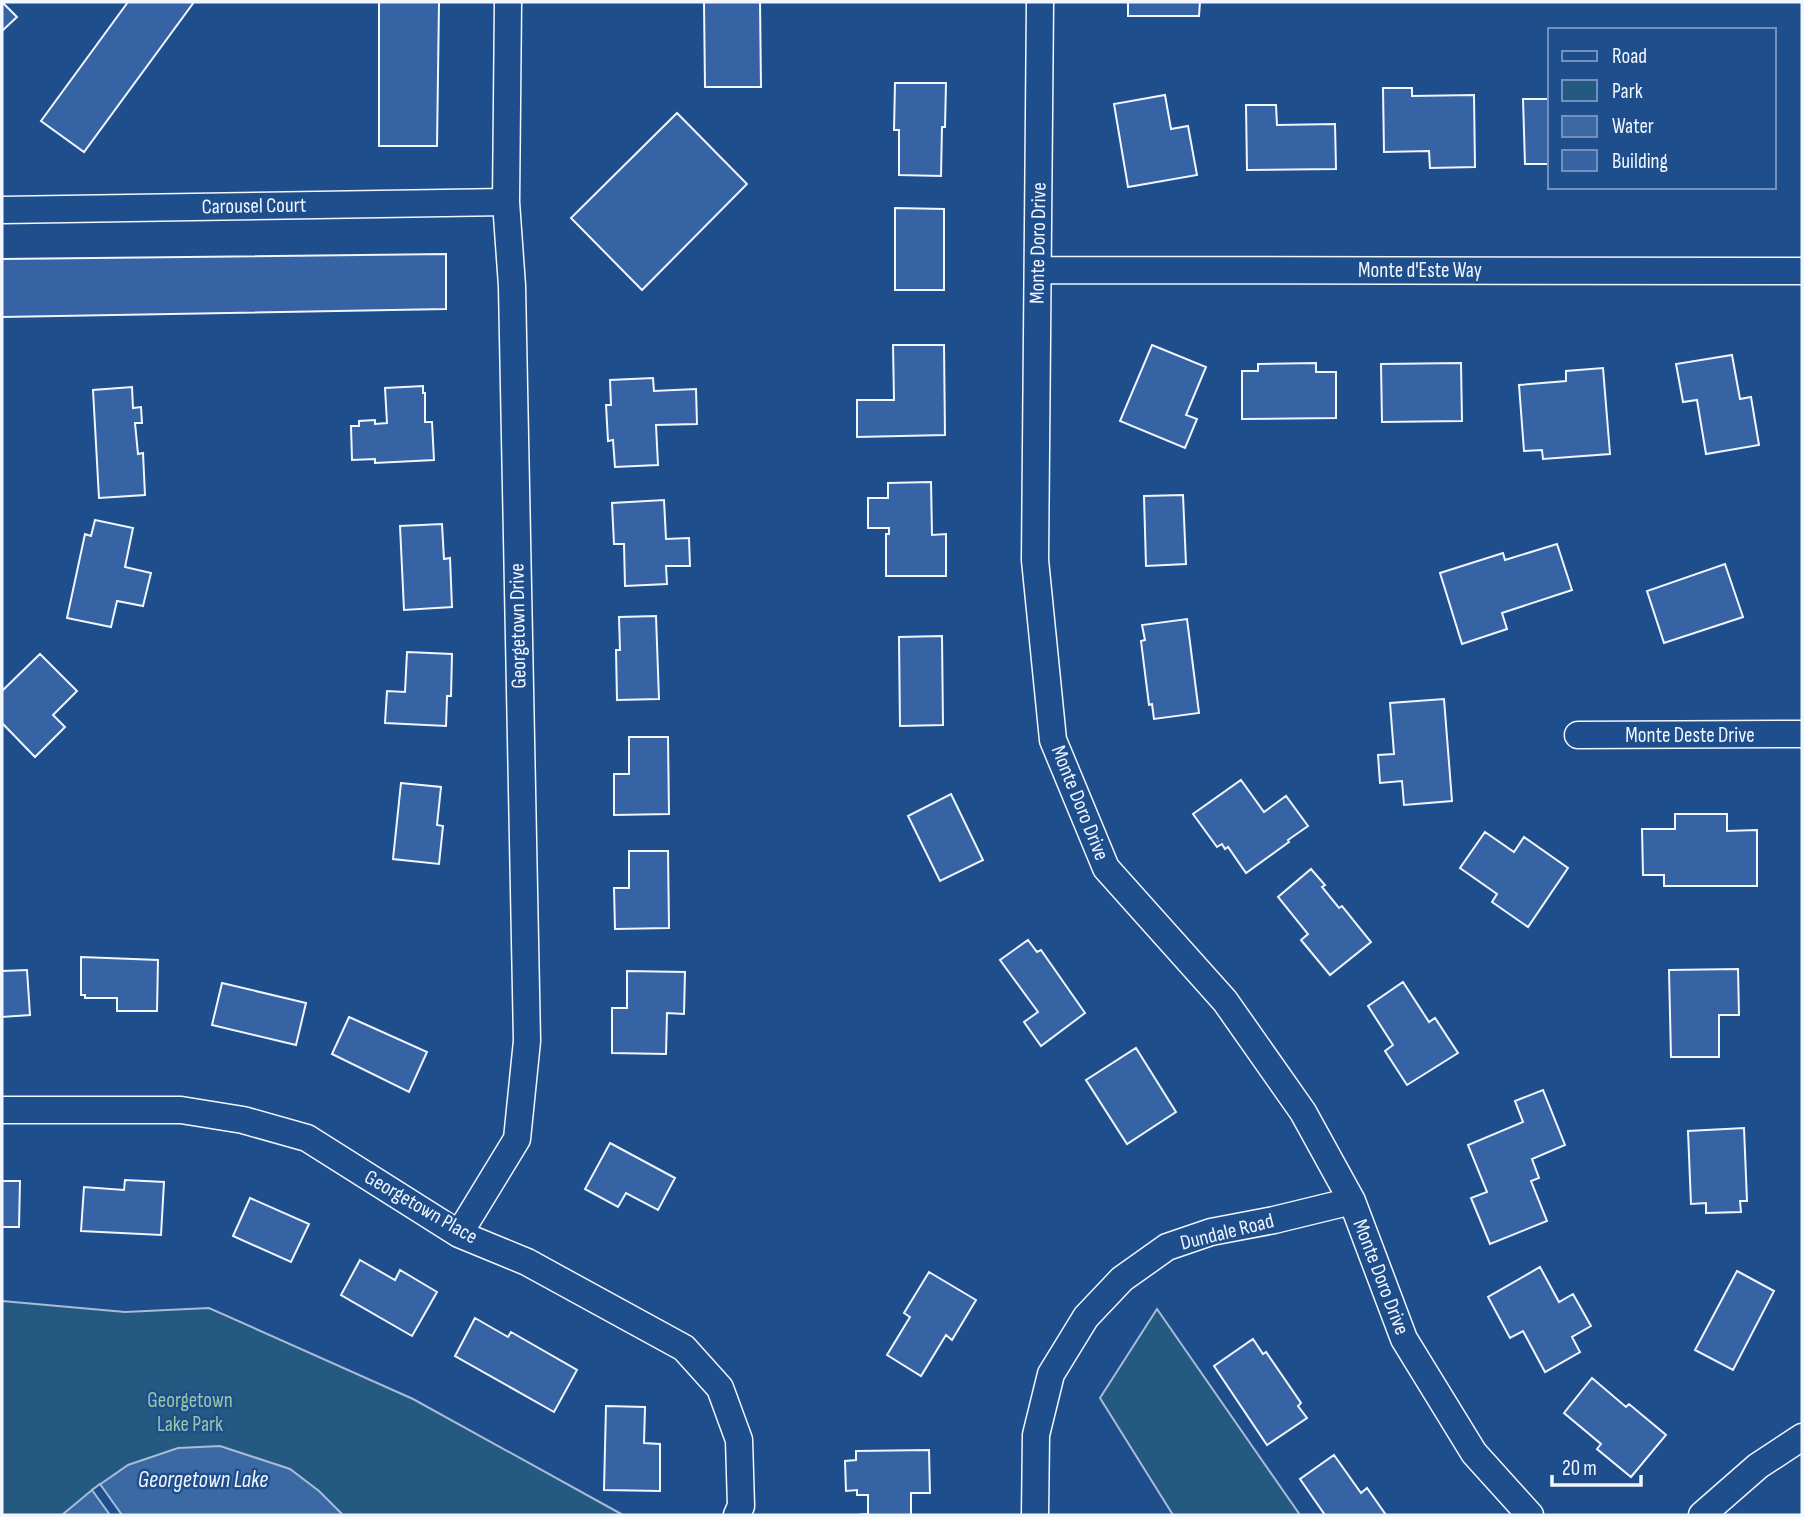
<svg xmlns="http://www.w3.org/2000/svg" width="1804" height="1517" viewBox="0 0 1804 1517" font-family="'Sofia Sans Condensed',sans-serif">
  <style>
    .green { fill: #245a82; stroke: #a8bbd7; stroke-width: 2 }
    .water { fill: #3b69a3; stroke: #a8bbd7; stroke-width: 2 }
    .pier { fill: #1f4e8c; stroke: #a8bbd7; stroke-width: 2 }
    .building { fill: #3563a3; stroke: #f2f6ff; stroke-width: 2 }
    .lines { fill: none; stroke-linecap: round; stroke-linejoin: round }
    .street-casing { stroke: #f2f6ff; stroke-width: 29 }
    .street { stroke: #1f4e8c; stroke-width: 26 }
    .labels { text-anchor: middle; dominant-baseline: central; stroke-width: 5; stroke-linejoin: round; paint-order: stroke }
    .street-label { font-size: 21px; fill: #f2f6ff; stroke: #1f4e8c }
    .park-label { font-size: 21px; fill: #97c8a6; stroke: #1f4e8c }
    .water-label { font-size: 23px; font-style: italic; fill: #f2f6ff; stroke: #1f4e8c }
  </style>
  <rect width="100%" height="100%" fill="#1f4e8c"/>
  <path class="green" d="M2,1301L125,1312L209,1308L413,1399L623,1515H2Z
    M1157,1309L1300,1515H1173L1100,1398Z"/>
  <path class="water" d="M220,1446L290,1469L319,1491L343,1515H62L92,1490L128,1465L178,1448Z"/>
  <path class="pier" d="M100,1484L122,1515H110L92,1490Z"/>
  <path class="building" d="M2,2L17,17L2,31Z
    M128,2H194L84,152L41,121Z
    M379,2H439L437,146H379Z
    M704,2H760L761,87H705Z
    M1128,2H1200L1199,16H1128Z
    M895,83H946L945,127H942L941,176L899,175V130H894Z
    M1383,88H1412V96L1474,95L1475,167L1430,168L1429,151L1384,152Z
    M1165,95L1171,129L1188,126L1197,175L1128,187L1114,104Z
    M1523,99H1550V164H1525Z
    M1246,105H1276L1277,125L1335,124L1336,169L1247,170Z
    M677,113L747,184L642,290L571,218Z
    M895,208L944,209V290H895Z
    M446,254V309L2,317V259Z
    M893,345H944L945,435L857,437V400H894Z
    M1152,345L1206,367L1186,415L1197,419L1185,448L1120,421Z
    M1732,355L1740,399L1751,397L1759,445L1706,454L1697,400L1683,402L1676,364Z
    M1316,363V372H1336V418L1242,419V371H1258V364Z
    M1461,363L1462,421L1382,422L1381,364Z
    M1603,368L1610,454L1543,459L1542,450L1524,451L1519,385L1566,381V371Z
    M653,378L654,391L696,389L697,424L656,425L658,465L615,467L613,440L608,441L606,405H611L610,380Z
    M423,386V393H425V422H432L434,460L375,463V459L352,460L351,426H359V421L375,420V424L387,423L385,388Z
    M132,387L133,408L141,407L142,423H135L138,454L143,453L145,495L99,498L93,390Z
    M931,482L932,535L946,534V576H886V534H889V528H868V498H888V483Z
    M1183,495L1186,564L1146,566L1144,496Z
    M664,500L666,539L689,538L690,566H666L667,584L625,586L624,544H614L612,503Z
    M95,520L133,528L125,567L151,573L143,606L117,601L111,627L67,618L85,534L91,536Z
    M442,524L444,559L450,558L452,607L404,610L400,526Z
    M1557,544L1572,590L1502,613L1507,629L1462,644L1440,573L1503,553L1505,560Z
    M1725,564L1743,617L1664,643L1647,591Z
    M656,616L659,699L617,700L616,650H620L619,617Z
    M1187,619L1199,713L1154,719L1152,704L1149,705L1141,641L1145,640L1142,625Z
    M942,636L943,725L900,726L899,637Z
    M407,652L452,654L451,696H447L446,726L385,723L387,691L405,692Z
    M40,654L77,691L53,715L65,727L35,757L2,723V691Z
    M1444,699L1452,801L1404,805L1402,781L1380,783L1378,755L1394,754L1390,703Z
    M629,737H668L669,814L614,815V774H629Z
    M1241,780L1264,812L1286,796L1308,826L1288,840L1289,842L1246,873L1228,847L1225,849L1222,844L1217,847L1193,814Z
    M401,783L441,787L437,825L443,826L439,864L393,859Z
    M951,794L983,860L940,881L908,816Z
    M1675,814H1727V831L1757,830V886H1664V875H1643L1642,829H1675Z
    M1485,832L1514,852L1524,837L1568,868L1528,927L1492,902L1497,894L1460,868Z
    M629,851H668L669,928L615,929L614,888H629Z
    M1311,869L1325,885L1322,887L1339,908L1342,906L1371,942L1330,975L1301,940L1308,934L1278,897Z
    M1028,940L1037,952L1041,950L1085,1013L1041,1046L1024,1022L1038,1012L1000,960Z
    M81,957L158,960L157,1011H117V998H85V995H81Z
    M1738,969L1739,1015H1719V1057H1671L1669,970Z
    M27,970L30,1015L2,1017V971Z
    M627,971L685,972L684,1014L667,1013L666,1054L612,1053V1008H627Z
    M1403,982L1429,1022L1435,1018L1458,1053L1407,1085L1385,1051L1393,1045L1368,1006Z
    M222,983L306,1003L296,1045L212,1025Z
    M349,1017L427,1052L409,1092L332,1054Z
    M1136,1048L1176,1112L1127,1144L1086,1080Z
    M1543,1090L1565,1145L1532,1159L1539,1178L1531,1181L1547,1221L1490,1244L1471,1198L1487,1192L1468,1145L1523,1122L1515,1101Z
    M1744,1128L1747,1201H1740L1741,1212L1706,1213V1203L1691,1204L1688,1131Z
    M610,1143L675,1178L658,1210L626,1193L618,1207L585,1189Z
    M125,1180L164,1182L161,1235L81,1231L84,1187L124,1190Z
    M2,1181H20L19,1227H2Z
    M250,1198L309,1224L291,1262L233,1236Z
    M360,1260L395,1280L400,1270L437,1292L412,1336L341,1295Z
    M1540,1267L1559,1302L1573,1294L1591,1326L1572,1337L1580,1352L1545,1372L1523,1331L1510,1338L1488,1297Z
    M1737,1271L1774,1291L1733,1370L1695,1350Z
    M929,1272L976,1300L952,1340L946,1335L921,1376L887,1355L910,1317L904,1313Z
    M475,1318L508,1337L511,1332L577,1370L554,1412L455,1356Z
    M1253,1339L1263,1354L1266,1352L1301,1403L1298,1406L1307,1418L1267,1445L1214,1366Z
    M1592,1378L1626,1407L1629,1404L1666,1435L1631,1477L1597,1449L1601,1444L1564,1413Z
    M606,1406L645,1407L644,1443L660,1444V1491L604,1490Z
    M929,1450L930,1493H911V1515H856L868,1514V1495H857V1490L846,1491L845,1461L856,1460V1451Z
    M1334,1455L1361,1493L1367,1488L1386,1515H1325L1300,1479Z"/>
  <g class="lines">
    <defs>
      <path id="street" d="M1040,2L1035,560L1053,740L1106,868L1225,1001L1303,1112L1352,1201L1404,1339L1474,1453L1530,1515
        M2,210L506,202
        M1038,270L1802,271
        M1578,735L1802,734
        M2,1110H181L243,1120L307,1138L459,1234L527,1262L684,1348L720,1388L739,1440L741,1506L737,1515
        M459,1234L517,1139L527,1041L512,286L506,202L508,2
        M1035,1515L1036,1435L1051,1374L1086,1317L1122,1279L1167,1247L1211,1232L1274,1220L1352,1201
        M1702,1515L1758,1466L1802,1437"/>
    </defs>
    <use href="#street" class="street-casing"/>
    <use href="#street" class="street"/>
  </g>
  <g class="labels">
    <g class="street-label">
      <text transform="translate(254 206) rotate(-1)">Carousel Court</text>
      <text transform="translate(1038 243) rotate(-89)">Monte Doro Drive</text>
      <text x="1420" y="270">Monte d'Este Way</text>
      <text transform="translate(518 626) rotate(-91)">Georgetown Drive</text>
      <text x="1690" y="735">Monte Deste Drive</text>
      <text transform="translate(1080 803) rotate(68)">Monte Doro Drive</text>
      <text transform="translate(421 1207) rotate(30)">Georgetown Place</text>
      <text transform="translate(1227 1232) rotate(-14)">Dundale Road</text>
      <text transform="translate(1381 1277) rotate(69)">Monte Doro Drive</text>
    </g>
    <g class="park-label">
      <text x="190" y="1400">Georgetown<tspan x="190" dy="24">Lake Park</tspan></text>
    </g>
    <g class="water-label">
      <text x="203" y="1480">Georgetown Lake</text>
    </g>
  </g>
  <rect width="1804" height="1517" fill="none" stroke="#f2f6ff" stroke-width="7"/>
  <rect x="1548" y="28" width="228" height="161" fill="#1f4e8c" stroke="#7391ba" stroke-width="2"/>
  <rect x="1562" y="51" width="35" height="10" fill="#1f4e8c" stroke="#7391ba" stroke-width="2"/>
  <text x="1612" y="63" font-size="21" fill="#f2f6ff">Road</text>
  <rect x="1562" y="80" width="35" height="21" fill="#245a82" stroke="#7391ba" stroke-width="2"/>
  <text x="1612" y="98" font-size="21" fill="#f2f6ff">Park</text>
  <rect x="1562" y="116" width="35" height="21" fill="#3b69a3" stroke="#7391ba" stroke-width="2"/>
  <text x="1612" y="133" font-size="21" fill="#f2f6ff">Water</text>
  <rect x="1562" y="150" width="35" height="21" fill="#3563a3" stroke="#7391ba" stroke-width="2"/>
  <text x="1612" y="168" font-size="21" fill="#f2f6ff">Building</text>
  <path d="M1552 1475v10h89v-10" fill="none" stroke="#f2f6ff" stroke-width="3.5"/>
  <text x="1562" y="1475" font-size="21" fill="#f2f6ff" stroke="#1f4e8c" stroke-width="5" paint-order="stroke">20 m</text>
</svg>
